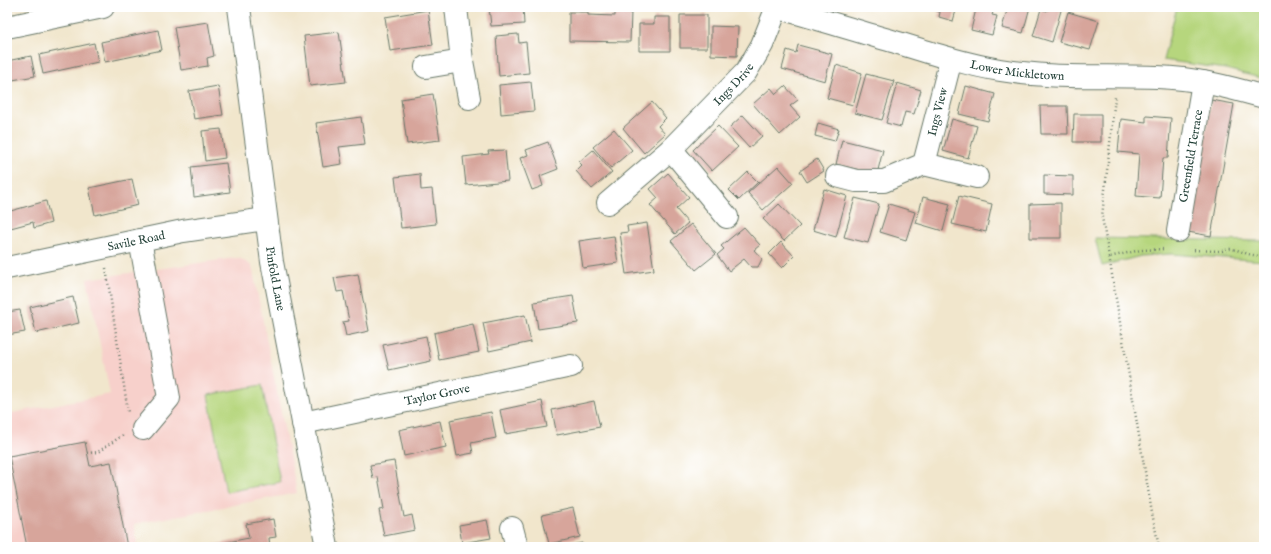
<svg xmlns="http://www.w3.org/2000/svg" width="1271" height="554" viewBox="0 0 1271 554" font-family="'IM FELL English',serif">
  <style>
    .built { fill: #f7d0cb }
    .green { fill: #b6d67d; stroke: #6a8a58 }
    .building { fill: #d7a59b }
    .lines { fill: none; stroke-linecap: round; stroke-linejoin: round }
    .minor-casing { stroke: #687869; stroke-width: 24 }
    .path { stroke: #687869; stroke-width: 2.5; stroke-dasharray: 1 3; stroke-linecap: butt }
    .minor { stroke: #fff; stroke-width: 22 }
    .labels { text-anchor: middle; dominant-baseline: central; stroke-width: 3; stroke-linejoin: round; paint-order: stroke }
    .street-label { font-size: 12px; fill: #1f3d34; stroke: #fff }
  </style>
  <rect width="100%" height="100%" fill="#fff"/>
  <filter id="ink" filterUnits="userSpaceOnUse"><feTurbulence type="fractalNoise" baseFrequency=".025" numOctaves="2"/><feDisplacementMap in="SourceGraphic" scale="8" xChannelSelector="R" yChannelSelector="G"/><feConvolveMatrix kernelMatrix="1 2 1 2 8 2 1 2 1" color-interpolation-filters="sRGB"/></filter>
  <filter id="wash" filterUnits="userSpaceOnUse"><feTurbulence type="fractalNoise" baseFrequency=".012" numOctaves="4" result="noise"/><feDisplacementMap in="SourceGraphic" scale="16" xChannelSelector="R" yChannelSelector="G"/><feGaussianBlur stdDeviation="0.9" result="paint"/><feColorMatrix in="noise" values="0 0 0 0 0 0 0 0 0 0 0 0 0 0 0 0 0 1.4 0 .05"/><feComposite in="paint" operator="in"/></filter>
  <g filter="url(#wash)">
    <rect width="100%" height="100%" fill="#f1e6cc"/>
    <path class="built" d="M235,258L241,259L252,266L297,493L134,524L138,547H7V414L110,394L87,279Z"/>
    <path class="green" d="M1177,7H1264V79L1226,69L1163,60Z
      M1095,238L1262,241H1264V261L1171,254L1141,256L1102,266Z
      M262,385L280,482L226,492L208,395Z"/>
    <g id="blocks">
      <path class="building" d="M489,7H523L524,24L491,26Z
        M915,7H927L926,10Z
        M934,7H957L953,21L939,17L940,12L934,10Z
        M971,7H995L992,15L997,16L992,35L971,30L976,9Z
        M1008,7H1030L1023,33L1002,28Z
        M1049,7H1062L1052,42L1033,36L1041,9L1047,11Z
        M428,10L433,45L390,51L385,17Z
        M569,12H588V15L615,16V12H631L630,42L569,41Z
        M1068,12L1099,21L1090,50L1059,42Z
        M680,15H707V48H680Z
        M654,17H670V51H639V24H654Z
        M208,22L214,56L207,58L208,66L181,70L174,27Z
        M711,26L738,27L737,56L711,55Z
        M158,30L162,50L105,62L101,42Z
        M339,32L346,82L310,86L304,36Z
        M518,34L519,43L526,42L529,73L499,76L496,36Z
        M94,43L98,62L43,74L39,55Z
        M798,45L832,54L825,81L782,69L787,50L796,53Z
        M31,56L35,76L7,81V61Z
        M836,65L862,73L853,105L827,98Z
        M866,74L894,81L882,120L855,113Z
        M531,82L534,111L501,114L499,85Z
        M897,83L921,90L914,114L905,112L901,127L886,123Z
        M218,86L223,115L194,119L189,91Z
        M785,86L798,100L790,106L800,117L780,135L753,104L771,88L776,94Z
        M966,86L995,94L988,121L959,114Z
        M433,94L440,140L407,144L401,99Z
        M1211,100L1234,104L1211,236L1188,232Z
        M652,102L666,118L658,126L665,134L644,153L623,128Z
        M1040,106H1067L1068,134H1041Z
        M1074,114H1101V142H1073Z
        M743,115L762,136L749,148L730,127Z
        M1146,116L1171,118L1168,158H1163L1160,198L1136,196L1139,154L1118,152L1121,119L1146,122Z
        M361,117L365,144L339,147L342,164L323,167L316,123Z
        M952,119L977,126L968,158L943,151Z
        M818,123L839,129L835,141L815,136Z
        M718,126L738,147L712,171L693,150Z
        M221,129L225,158L205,161L202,131Z
        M614,129L632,150L611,168L593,147Z
        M842,140L883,150L877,174L836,164Z
        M548,142L558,169L540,176L543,186L532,190L520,158L528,155L526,150Z
        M505,150L508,181L466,185L463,157L489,154L488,151Z
        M593,150L612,172L592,189L576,171L582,165L579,162Z
        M817,159L824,171L807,182L800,171Z
        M226,163L230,192L194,197L191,167Z
        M778,166L793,183L763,210L748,193Z
        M748,172L758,182L739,200L729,190Z
        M668,173L689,197L676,209L688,223L675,234L650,205L658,198L650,189Z
        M420,174L421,190L432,189L436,224L401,228L395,177Z
        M1044,175L1073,176V195L1044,194Z
        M132,179L138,205L95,215L89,188Z
        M824,189L847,196L836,237L813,230Z
        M959,196L992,204L986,232L952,224Z
        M923,197L950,204L943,231L916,223Z
        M855,198L879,204L868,243L844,237Z
        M46,201L51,223L34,228L33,222L7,229V212Z
        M1061,203V238H1030V204Z
        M779,204L800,226L784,241L763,219Z
        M889,204L915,212L906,240L880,232Z
        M647,223L654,270L626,274L620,233L628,232L627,226Z
        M691,224L716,254L696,270L671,241Z
        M744,227L760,245L754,250L762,259L758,267H751L744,259L729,271L717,255L724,249L721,246Z
        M614,236L618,263L583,268L579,241Z
        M781,242L794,256L782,268L769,254Z
        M358,274L369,331L346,336L343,322L349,321L343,291L337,292L334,278Z
        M573,296L578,323L538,329L534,302Z
        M73,297L79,323L36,333L30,307Z
        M20,310L25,332L7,335V312Z
        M525,315L531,342L489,351L483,323Z
        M473,324L479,352L439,360L434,333Z
        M426,336L431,361L389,370L383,345Z
        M542,401L547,427L505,434L500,410Z
        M594,401L600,427L557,435L552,410Z
        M491,412L496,438L471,443L473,453L457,456L450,420Z
        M440,421L446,447L404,456L399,430Z
        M85,442L90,466L111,462L127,547H27L9,456Z
        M394,461L404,517L412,515L415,530L384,536L379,510L384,509L378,477L373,478L370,465Z
        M573,508L580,537L549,544L542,515Z
        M273,519L276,537L269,538L270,547H202L249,538L246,524Z
        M487,520L491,538L462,543L459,525Z
        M582,543L583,547H565V546Z"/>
    </g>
  </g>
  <g filter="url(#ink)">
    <use href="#blocks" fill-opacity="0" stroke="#687869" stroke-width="1"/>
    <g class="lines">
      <defs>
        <g id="minor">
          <path id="s1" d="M239,7L272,262L327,547"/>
          <path d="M456,7L462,61L469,98"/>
          <path id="s2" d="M776,7C815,18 854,30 892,41C928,52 964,64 1000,70C1052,79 1105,75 1157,77C1194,78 1229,87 1264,97"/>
          <path d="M7,27L103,7"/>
          <path d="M426,67L462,61"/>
          <path d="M671,149L727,217"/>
          <path d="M924,164L977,177"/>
          <path id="s3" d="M837,176L856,181H884L924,164L951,59"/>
          <path id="s4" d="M608,203L671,149L746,72L762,45L777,7"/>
          <path id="s5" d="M1178,231L1203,82"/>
          <path d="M140,240L169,398L143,429"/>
          <path id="s6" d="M7,268L183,231L266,219"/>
          <path id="s7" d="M303,423L571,366"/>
          <path d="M512,528L517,547"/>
        </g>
      </defs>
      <use href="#minor" class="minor-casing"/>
      <path class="path" d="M1190,250L1222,251L1230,249L1237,250L1248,254L1264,257
        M1109,257L1102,217L1115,97
        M106,268L128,412
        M87,453L98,452L123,435
        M1159,547L1152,513L1109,257L1141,250L1165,249"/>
      <use href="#minor" class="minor"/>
    </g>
  </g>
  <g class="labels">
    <g class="street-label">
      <text stroke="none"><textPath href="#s2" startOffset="250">Lower Mickletown</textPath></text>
      <text stroke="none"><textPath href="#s4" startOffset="173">Ings Drive</textPath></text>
      <text stroke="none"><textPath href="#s3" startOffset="145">Ings View</textPath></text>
      <text stroke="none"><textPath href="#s5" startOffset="76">Greenfield Terrace</textPath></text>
      <text stroke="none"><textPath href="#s6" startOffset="132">Savile Road</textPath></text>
      <text stroke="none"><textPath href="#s1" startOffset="274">Pinfold Lane</textPath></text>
      <text stroke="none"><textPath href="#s7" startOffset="137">Taylor Grove</textPath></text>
    </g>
  </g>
  <rect width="1271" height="554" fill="none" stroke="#fff" stroke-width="24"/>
</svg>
